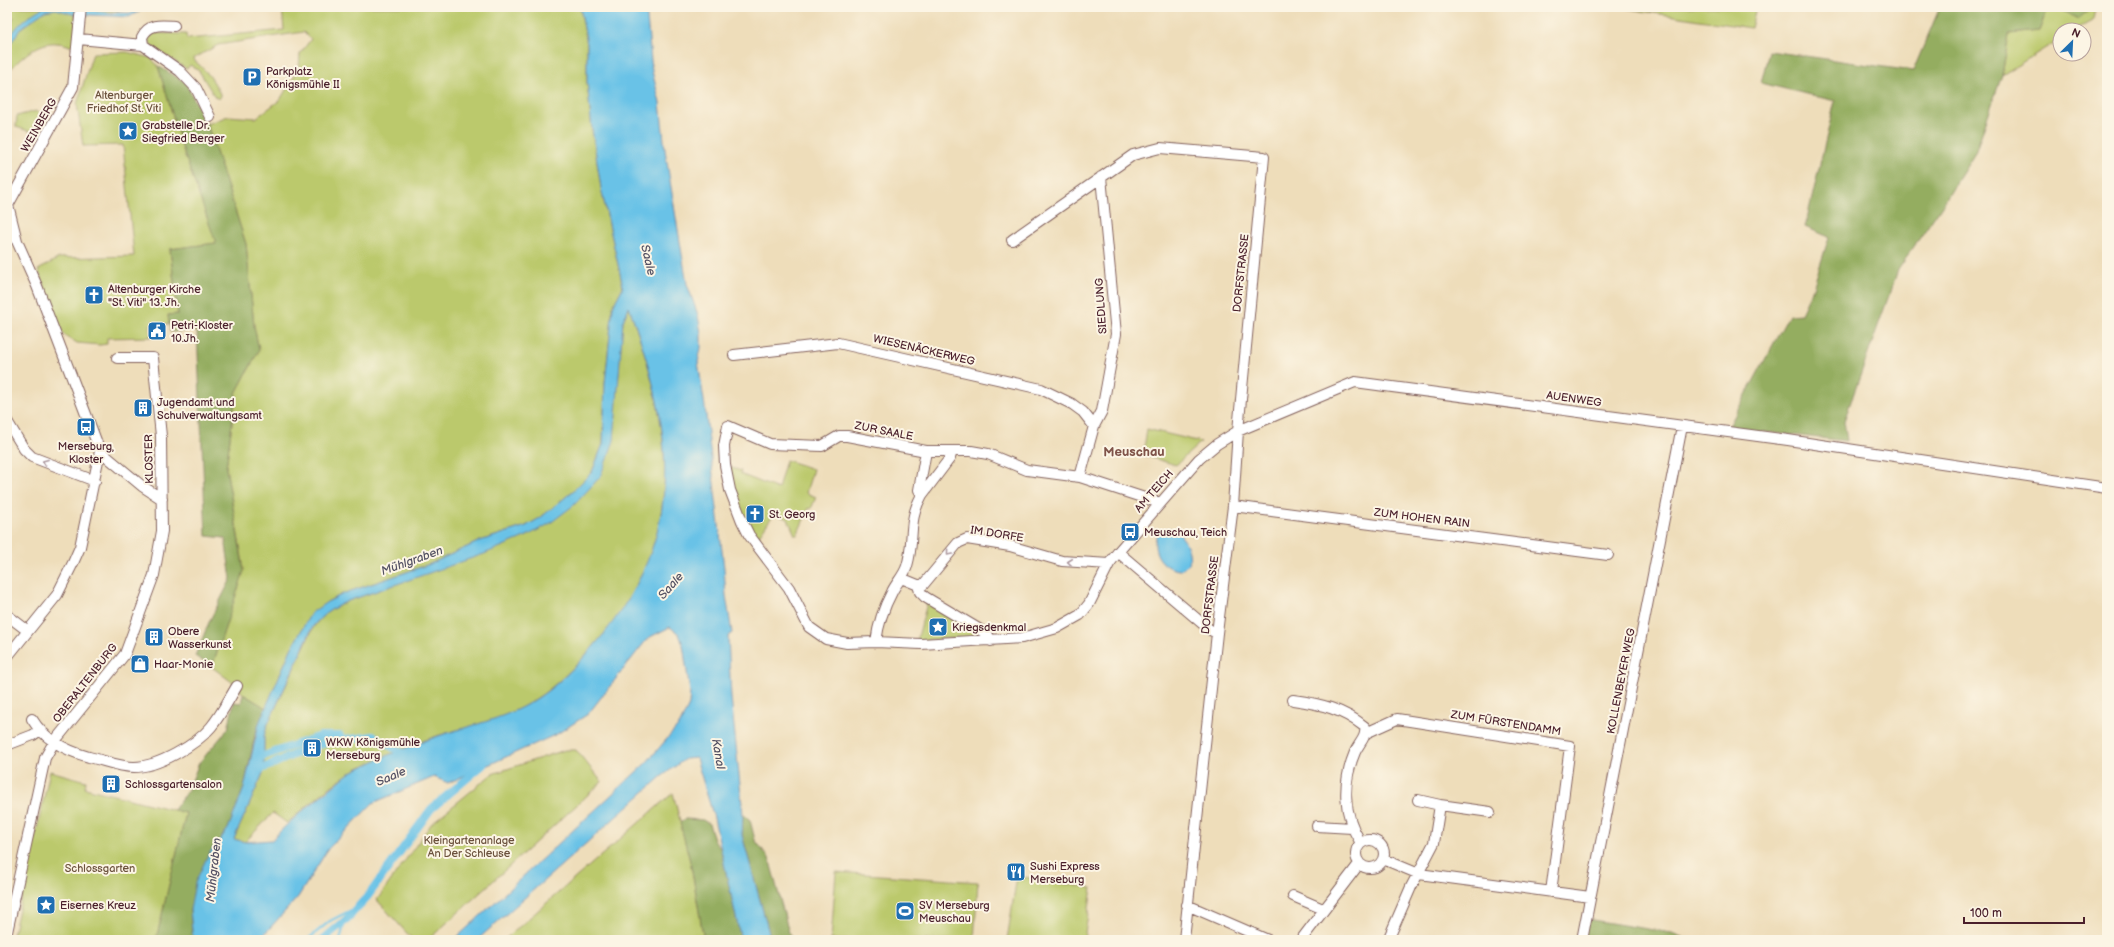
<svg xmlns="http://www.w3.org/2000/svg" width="2114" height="947" viewBox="0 0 2114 947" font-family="'Balsamiq Sans',sans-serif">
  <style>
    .green { fill: #bbc96c; stroke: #82744c }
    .forest { fill: #94ad60; stroke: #6f6646 }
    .water { fill: #69c2e7; stroke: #5a7089; fill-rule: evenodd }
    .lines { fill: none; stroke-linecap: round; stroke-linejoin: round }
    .stream { stroke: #69c2e7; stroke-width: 2.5 }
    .canal { stroke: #69c2e7; stroke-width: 8 }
    .minor-casing { stroke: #83625d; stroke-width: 12 }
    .minor { stroke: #fff; stroke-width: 10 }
    .oneway { stroke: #ae9aa0 }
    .labels { text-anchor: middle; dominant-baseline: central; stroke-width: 4; stroke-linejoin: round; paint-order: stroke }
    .poi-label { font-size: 11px; fill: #4a1f2b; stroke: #fcf5e5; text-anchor: start }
    .park-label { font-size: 11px; fill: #6c523e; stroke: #fcf5e5 }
    .street-label { font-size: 11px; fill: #4a1f2b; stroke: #fcf5e5 }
    .water-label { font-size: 12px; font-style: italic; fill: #535063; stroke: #fcf5e5 }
    .quarter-label { font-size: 13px; font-weight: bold; fill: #7f5349; stroke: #fcf5e5 }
  </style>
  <rect width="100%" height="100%" fill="#fcf5e5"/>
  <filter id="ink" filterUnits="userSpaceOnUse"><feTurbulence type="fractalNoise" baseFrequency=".025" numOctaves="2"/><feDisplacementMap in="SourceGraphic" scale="8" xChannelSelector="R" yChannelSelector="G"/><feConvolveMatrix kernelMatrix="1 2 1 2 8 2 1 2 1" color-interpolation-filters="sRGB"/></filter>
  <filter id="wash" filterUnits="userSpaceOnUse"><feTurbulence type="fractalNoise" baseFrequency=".012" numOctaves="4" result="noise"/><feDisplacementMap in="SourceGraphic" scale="16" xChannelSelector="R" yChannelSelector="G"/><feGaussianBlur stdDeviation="0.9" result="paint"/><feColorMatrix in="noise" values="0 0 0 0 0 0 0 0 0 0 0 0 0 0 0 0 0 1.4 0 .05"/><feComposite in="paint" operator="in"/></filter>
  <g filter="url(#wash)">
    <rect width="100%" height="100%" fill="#eeddba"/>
    <path class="green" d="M7,7H76L75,48C70,46 63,43 57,43C37,41 19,60 7,73V28L14,18Z
      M89,7H135L109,12L89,9Z
      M282,7H580L587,44V82L592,129L601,188L623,287L613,306L605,383L603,444L592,472L573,491L540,518L526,526L480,541L430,564L345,593L327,602L291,649L266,708L243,694L237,686L212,667L244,569L226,468L236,393L259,350L254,326L246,244L207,124L228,116L256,118L280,100L299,68L300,54L311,39L304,32L218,45L193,59C208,73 212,77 221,96L219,99L215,97L199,71L190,65L187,69L152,47L148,39L152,33L186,34L187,39L284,30Z
      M1616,7H1756L1751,28Z
      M2048,7H2055L2078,19L2089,10V7H2095L2093,20L2074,30H2060V39L2002,75L2009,34L2039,31Z
      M127,52L151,58L158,66L184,153L217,243L170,249L178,314L168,315L169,324L150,325L151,337L107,338V344L100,345L77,343L63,334L38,270L59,258L134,256L123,145L83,146L77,104L93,53Z
      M36,111L43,118L32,132L16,127L17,116Z
      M629,306C672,428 690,531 601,638C577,665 552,692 519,709C494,722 467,727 440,735C421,741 402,750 383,758C373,762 362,765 353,771C330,785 308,806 287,823L273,813L245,842L234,839L264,771V736L267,726L313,628C322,614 333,608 348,601L527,536L600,477L618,381L623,321Z
      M1147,429L1201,442L1176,465L1143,455Z
      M786,460L813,469L806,493L816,497L811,509L809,508L797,535H795L788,519L774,514L756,540L739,511L729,467L741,471L740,474L778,489Z
      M927,603L982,636L917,641Z
      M565,750H576L602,782L428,940H413L377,900L432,823L492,774Z
      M50,771L86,781L85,788L186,813L156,940H12Z
      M673,793L691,865L704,940H504Z
      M836,872L978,882L974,940H831Z
      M1017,876L1092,888L1084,940H1007Z"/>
    <path class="forest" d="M1940,7H2048L2039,31L2009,34L2002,75L1975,153L1943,204L1898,270L1844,421L1847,441L1728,428L1789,315L1801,314L1813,288L1829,237L1805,227L1835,101L1761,83L1769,51L1913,71Z
      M2055,7H2089V10L2078,19Z
      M158,66L185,82L207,124L246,244L254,326L259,350L236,393L226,468L244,571L212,667L195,656L210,620L231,579L225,538L206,536L197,331L170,332L168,315L178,314L170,249L216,243L184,153Z
      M243,694L266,708L255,735L244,788L228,829L208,855L190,910L193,940H156L186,813L174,810L189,788L199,763L228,729L234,702L241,703Z
      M743,814L750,820L755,840L769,858L791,940H771L742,835Z
      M685,819L703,820L709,824L715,842L721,849L741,940H704L691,865L680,823Z
      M1586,919L1672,933L1689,940H1584Z"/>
    <path class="water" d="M44,7H75L109,13H130L148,7L129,17L72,14L56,9L45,11L21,28L7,49C7,31 29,15 44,7Z
      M580,7H646L652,71L660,103L665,150L676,218L687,284L698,315L701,333V348L698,362L705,407L724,568L726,596L732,633L728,636L731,697L743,814L742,835L771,940H741L714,818L696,758L685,759L661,777L477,940H454L646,763L680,724L689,705L690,692L683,645L679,634L670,627L648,638L588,714L557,734L448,783L434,777L373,803L328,849L298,897L259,940H193L190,910L195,883L208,855L228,829L244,788L259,723L291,649L311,613L327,602L345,593L430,564L480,541L526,526L540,518L573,491L592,472L603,444L605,383L613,306L623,287L601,188L592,129L587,82V44ZM629,307C674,432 689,532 598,641C575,668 549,695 516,710C491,722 464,727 438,736C410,746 381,757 355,770C346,774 339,782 331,788C310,805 290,820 272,840L245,842L234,839L264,771V736L267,726L312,628C322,614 333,608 348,601L484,554L527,536L549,524L574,505L600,477L614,441L623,321Z
      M1169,528C1183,532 1192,550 1189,564L1180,570C1161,569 1148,548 1159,531Z"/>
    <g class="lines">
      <path class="stream" d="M307,940L330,921L357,907
        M340,940L345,921"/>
      <path class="canal" d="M258,758L320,736H340
        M255,772L309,748L330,742L373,736L409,757
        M322,940L345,921L368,896L431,809L483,765"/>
    </g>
  </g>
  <g filter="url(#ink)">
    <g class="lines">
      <defs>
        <path id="minor" d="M79,39L143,45L180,71L196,88L210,117
          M143,45L142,37C149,23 161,25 174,26
          M1012,240L1133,155L1160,148L1264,157L1238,431L1233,506L1217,633L1184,940
          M734,355L838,343L1041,389L1072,404L1083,412L1094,426
          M7,421L24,449L32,457L95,481
          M100,451L142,486L162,499
          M1080,477L1094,426L1102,411L1116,334L1101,177
          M922,495L950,458L952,451
          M1160,503L1080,477L1027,470L988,454L971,451H926L847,436H839L822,446L770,444L728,426L724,446L725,465L730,490L742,521L749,535L789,588L809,627L826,639L847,643L876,642L921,644L1022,638L1057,628L1080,615L1089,604L1109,564L1118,552L1199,459L1217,444L1238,431L1355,382L1788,440L2107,488
          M1233,506L1608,555
          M1118,552L1210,630L1217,633
          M901,578L918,585H923L958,543L967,539L1010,546L1062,561L1109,564
          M918,585L920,592L925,597L987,634L991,641
          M7,615L28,631
          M876,642C878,625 884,607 892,592C896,583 904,576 907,566C915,540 907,521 922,495L919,490L926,451
          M7,657L57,595L73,563L80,547L100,451L37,286L17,241L8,205L73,87L81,7
          M1293,700C1321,704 1343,709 1365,727C1367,737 1359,743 1355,752C1342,783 1343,815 1361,843
          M32,719C44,739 67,751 89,757C103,760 119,767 134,767C158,767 196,745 211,727C221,715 229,699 237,686
          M1366,733L1397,719L1570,746L1551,892
          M7,745L33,735L40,730
          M1418,800L1440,805
          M1317,826L1352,828
          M1356 854a14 14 0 1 1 28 0a14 14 0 1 1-28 0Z
          M1383,859L1419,874L1590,897
          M1293,896L1323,909
          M1187,905L1268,940
          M7,932L45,758L54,742L125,654L154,575L162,531L161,436L153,358H117
          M1301,940L1359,864
          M1388,940L1411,887L1434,843L1440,805L1490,812
          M1582,940L1682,426"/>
      </defs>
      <use href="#minor" class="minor-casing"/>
      <use href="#minor" class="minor"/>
    </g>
    <defs><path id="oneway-chevron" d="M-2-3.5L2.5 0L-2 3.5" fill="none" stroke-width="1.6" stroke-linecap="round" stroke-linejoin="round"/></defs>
    <g class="oneway">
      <use href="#oneway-chevron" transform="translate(45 462) rotate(-159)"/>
      <use href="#oneway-chevron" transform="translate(949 553) rotate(130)"/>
      <use href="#oneway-chevron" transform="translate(1070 562) rotate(-174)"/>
    </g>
  </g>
  <defs>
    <symbol id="parking-square" viewBox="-11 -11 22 22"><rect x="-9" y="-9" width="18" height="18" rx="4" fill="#1f6fb2" stroke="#fcf5e5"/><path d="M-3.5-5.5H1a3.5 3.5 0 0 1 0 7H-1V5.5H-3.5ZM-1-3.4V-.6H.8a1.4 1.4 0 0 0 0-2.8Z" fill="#fff"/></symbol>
    <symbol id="sight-square" viewBox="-11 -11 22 22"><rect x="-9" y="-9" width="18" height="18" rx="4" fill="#1f6fb2" stroke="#fcf5e5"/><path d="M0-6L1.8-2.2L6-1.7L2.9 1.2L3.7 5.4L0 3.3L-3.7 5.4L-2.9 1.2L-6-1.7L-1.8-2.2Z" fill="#fff"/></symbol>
    <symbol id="church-square" viewBox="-11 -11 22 22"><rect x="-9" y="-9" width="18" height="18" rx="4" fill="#1f6fb2" stroke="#fcf5e5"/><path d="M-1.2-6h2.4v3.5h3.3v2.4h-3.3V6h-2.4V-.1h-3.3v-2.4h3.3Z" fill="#fff"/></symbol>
    <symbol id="civic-square" viewBox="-11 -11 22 22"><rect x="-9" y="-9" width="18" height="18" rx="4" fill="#1f6fb2" stroke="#fcf5e5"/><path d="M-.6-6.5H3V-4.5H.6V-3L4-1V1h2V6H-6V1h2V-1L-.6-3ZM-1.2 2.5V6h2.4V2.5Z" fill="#fff"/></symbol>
    <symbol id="building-square" viewBox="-11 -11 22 22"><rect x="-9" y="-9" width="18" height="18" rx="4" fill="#1f6fb2" stroke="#fcf5e5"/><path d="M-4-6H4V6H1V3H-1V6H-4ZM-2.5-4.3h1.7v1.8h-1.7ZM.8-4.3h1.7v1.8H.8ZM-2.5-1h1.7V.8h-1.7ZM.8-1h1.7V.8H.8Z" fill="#fff"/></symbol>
    <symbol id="bus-square" viewBox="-11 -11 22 22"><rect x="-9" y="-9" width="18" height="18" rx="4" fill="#1f6fb2" stroke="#fcf5e5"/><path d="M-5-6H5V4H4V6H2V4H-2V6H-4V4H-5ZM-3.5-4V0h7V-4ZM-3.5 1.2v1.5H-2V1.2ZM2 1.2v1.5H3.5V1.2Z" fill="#fff"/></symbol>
    <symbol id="shop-square" viewBox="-11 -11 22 22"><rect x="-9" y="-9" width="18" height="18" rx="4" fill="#1f6fb2" stroke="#fcf5e5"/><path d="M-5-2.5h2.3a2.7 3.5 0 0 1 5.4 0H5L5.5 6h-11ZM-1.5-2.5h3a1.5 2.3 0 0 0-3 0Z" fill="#fff"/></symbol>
    <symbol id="restaurant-square" viewBox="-11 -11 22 22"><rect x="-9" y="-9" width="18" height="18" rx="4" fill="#1f6fb2" stroke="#fcf5e5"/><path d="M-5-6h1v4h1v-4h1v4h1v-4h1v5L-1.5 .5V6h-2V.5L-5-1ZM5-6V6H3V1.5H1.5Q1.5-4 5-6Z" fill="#fff"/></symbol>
    <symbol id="stadium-square" viewBox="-11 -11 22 22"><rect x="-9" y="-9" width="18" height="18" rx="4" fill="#1f6fb2" stroke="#fcf5e5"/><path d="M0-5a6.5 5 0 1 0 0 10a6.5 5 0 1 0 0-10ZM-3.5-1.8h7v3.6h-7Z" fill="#fff"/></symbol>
  </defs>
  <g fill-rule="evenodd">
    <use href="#parking-square" x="241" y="66" width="22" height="22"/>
    <use href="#sight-square" x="117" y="120" width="22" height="22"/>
    <use href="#church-square" x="83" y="284" width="22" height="22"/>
    <use href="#civic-square" x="146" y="320" width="22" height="22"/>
    <use href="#building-square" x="132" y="397" width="22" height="22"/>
    <use href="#bus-square" x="75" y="416" width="22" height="22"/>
    <use href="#church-square" x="744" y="503" width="22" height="22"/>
    <use href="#bus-square" x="1119" y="521" width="22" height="22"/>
    <use href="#sight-square" x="927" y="616" width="22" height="22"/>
    <use href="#building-square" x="143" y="626" width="22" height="22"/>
    <use href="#shop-square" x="129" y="653" width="22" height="22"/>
    <use href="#building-square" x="301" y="737" width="22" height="22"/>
    <use href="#building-square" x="100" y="773" width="22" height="22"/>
    <use href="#restaurant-square" x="1005" y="861" width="22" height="22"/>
    <use href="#sight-square" x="35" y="894" width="22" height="22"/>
    <use href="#stadium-square" x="894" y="900" width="22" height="22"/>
  </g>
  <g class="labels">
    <g class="poi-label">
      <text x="266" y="71">Parkplatz<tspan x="266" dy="13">Königsmühle II</tspan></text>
      <text x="142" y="125">Grabstelle Dr.<tspan x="142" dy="13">Siegfried Berger</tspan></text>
      <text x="108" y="289">Altenburger Kirche<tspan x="108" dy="13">"St. Viti" 13. Jh.</tspan></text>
      <text x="171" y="325">Petri-Kloster<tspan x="171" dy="13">10.Jh.</tspan></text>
      <text x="157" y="402">Jugendamt und<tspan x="157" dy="13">Schulverwaltungsamt</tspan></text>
      <text x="86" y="446" text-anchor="middle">Merseburg,<tspan x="86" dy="13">Kloster</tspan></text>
      <text x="769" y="514">St. Georg</text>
      <text x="1144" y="532">Meuschau, Teich</text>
      <text x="952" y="627">Kriegsdenkmal</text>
      <text x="168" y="631">Obere<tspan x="168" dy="13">Wasserkunst</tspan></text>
      <text x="154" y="664">Haar-Monie</text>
      <text x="326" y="742">WKW Königsmühle<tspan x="326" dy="13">Merseburg</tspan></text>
      <text x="125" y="784">Schlossgartensalon</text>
      <text x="1030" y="866">Sushi Express<tspan x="1030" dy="13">Merseburg</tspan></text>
      <text x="60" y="905">Eisernes Kreuz</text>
      <text x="919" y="905">SV Merseburg<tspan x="919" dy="13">Meuschau</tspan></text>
    </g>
    <g class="park-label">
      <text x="124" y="95">Altenburger<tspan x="124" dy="13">Friedhof St. Viti</tspan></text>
      <text x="469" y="840">Kleingartenanlage<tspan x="469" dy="13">An Der Schleuse</tspan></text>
      <text x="100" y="868">Schlossgarten</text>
    </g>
    <g class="street-label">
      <text transform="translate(39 125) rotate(-60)">WEINBERG</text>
      <text transform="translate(1241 273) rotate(-84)">DORFSTRASSE</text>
      <text transform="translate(1101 306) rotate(-94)">SIEDLUNG</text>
      <text transform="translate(924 350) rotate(13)">WIESENÄCKERWEG</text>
      <text transform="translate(1574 399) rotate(8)">AUENWEG</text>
      <text transform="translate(884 431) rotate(11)">ZUR SAALE</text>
      <text transform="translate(149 459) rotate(-91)">KLOSTER</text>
      <text transform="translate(1154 491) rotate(-49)">AM TEICH</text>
      <text transform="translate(1422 518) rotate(7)">ZUM HOHEN RAIN</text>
      <text transform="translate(997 534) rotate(9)">IM DORFE</text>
      <text transform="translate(1210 595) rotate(-83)">DORFSTRASSE</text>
      <text transform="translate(1621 681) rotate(-79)">KOLLENBEYER WEG</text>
      <text transform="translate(85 683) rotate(-52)">OBERALTENBURG</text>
      <text transform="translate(1506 723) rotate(9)">ZUM FÜRSTENDAMM</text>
    </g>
    <g class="water-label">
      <text transform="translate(648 260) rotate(77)">Saale</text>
      <text transform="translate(412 561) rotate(-20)">Mühlgraben</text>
      <text transform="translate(671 586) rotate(-48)">Saale</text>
      <text transform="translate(718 754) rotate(80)">Kanal</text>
      <text transform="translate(391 777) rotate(-23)">Saale</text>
      <text transform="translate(214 870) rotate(-84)">Mühlgraben</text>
    </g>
    <g class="quarter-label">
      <text x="1134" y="452">Meuschau</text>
    </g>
  </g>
  <rect width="2114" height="947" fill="none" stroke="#fcf5e5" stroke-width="24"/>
  <g transform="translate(2072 42) rotate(24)"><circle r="19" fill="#fcf5e5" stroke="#b59f9b"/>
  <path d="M0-3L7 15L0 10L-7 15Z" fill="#1f6fb2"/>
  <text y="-6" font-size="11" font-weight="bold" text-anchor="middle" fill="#4a1f2b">N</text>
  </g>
  <path d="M1964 917v6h120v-6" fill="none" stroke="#4a1f2b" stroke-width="2"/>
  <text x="1970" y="917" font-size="12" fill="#4a1f2b" stroke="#fcf5e5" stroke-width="3" paint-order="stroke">100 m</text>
</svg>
